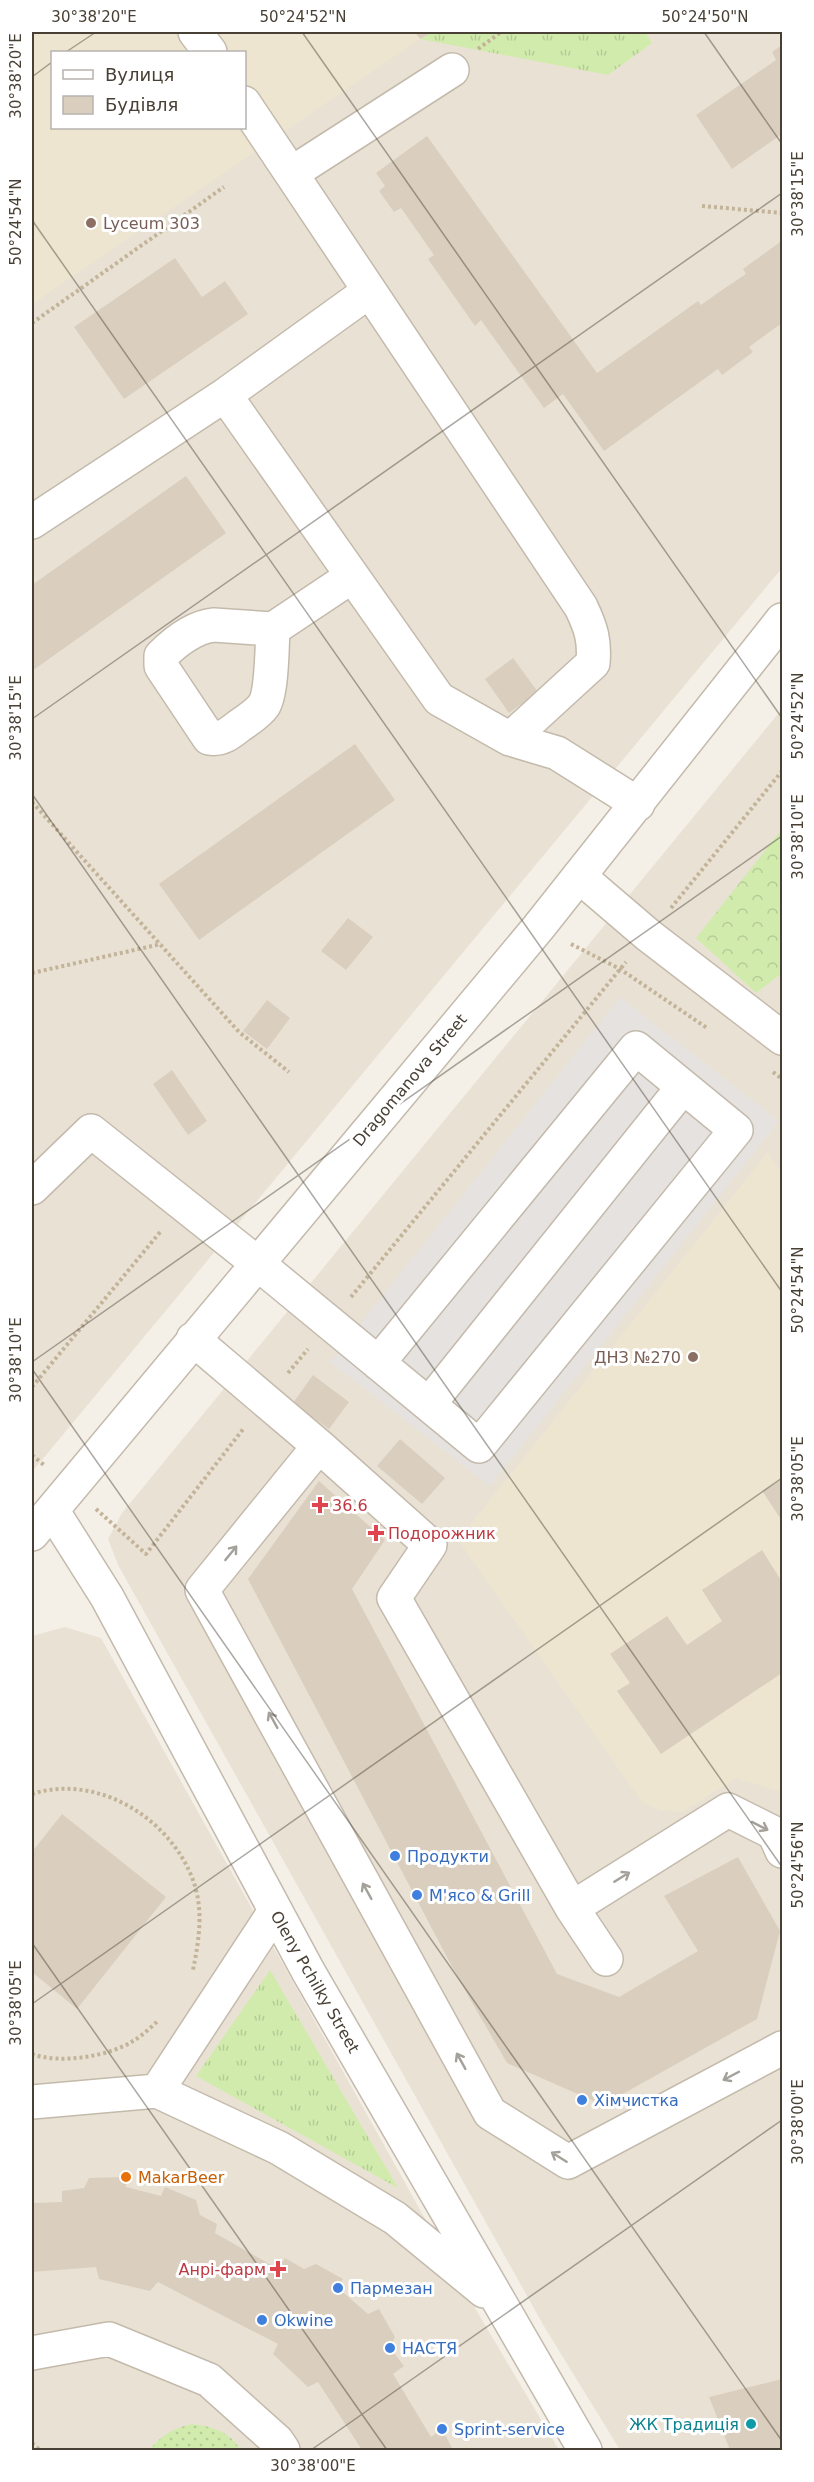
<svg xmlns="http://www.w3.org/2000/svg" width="814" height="2482" viewBox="0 0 814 2482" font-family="'DejaVu Sans',sans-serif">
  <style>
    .residential { fill: #e9e2d4; fill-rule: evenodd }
    .education { fill: #eee5d0; fill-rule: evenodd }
    .grass { fill: url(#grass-tufts) }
    .forest { fill: url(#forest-crowns) }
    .park { fill: url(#park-dots) }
    .parking { fill: #e5e2df }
    .building { fill: #dacebe }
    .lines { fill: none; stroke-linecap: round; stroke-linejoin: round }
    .minor-casing { stroke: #c4baac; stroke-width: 36 }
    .path { stroke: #c3b399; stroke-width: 4; stroke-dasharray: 3 3; stroke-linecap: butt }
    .minor { stroke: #fff; stroke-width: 33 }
    .oneway { stroke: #a4a09a }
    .ticks { fill: none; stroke: #484035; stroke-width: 1.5; stroke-opacity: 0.45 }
    .education-dot { fill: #8d6e63; stroke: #fff; stroke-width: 2 }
    .health-dot { fill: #e0444e; stroke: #fff; stroke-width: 2 }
    .shop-dot { fill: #3f7fe0; stroke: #fff; stroke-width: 2 }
    .food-dot { fill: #e8710a; stroke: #fff; stroke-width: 2 }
    .culture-dot { fill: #0f9aa8; stroke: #fff; stroke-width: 2 }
    .labels { text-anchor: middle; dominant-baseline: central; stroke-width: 6; stroke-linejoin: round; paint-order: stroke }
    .education-label { font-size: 16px; fill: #785e54; stroke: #fff; text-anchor: start }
    .street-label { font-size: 16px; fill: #484035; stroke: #fff }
    .health-label { font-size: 16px; fill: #be3a42; stroke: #fff; text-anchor: start }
    .shop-label { font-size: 16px; fill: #366cbe; stroke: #fff; text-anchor: start }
    .food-label { font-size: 16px; fill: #c56008; stroke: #fff; text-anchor: start }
    .culture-label { font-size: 16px; fill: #0d838f; stroke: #fff; text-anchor: end }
    .neatline { fill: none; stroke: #484035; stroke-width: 2 }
    .ticks-label { font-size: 15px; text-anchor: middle; fill: #484035 }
  </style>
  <defs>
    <pattern id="grass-tufts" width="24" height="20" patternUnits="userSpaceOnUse" patternTransform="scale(1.5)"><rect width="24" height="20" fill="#d1ebad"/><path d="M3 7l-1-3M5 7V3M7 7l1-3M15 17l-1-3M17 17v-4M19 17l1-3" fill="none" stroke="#b5cb95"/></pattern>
    <pattern id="forest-crowns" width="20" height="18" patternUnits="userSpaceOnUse" patternTransform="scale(1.5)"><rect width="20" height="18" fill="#d1ebad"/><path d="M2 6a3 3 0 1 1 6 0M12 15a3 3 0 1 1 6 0" fill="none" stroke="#b5cb95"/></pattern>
    <pattern id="park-dots" width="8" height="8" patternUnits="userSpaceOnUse" patternTransform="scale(1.5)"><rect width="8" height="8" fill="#d1ebad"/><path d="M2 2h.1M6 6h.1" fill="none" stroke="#b5cb95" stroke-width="1.8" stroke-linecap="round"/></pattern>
  </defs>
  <rect width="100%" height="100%" fill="#f4f0e7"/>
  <path class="residential" d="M32,32H782V568L32,1472ZM52,52H244V128H52Z
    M782,709V2450H620L545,2328L118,1565L108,1539L122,1513Z
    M65,1627L101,1638L475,2308L559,2450H32V1636Z"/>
  <path class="education" d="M32,32H430L32,304ZM52,52H244V128H52Z
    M768,1152L782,1174V1792L736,1778L682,1812L660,1810L642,1802L458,1540Z"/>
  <path class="grass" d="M432,32H645L652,43L608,75L420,39Z
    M270,1970L398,2188L196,2076Z"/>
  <path class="forest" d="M782,829V973L756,993L696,938Z"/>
  <path class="park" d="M192,2424C211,2426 231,2432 240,2450H149C162,2435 173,2428 192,2424Z"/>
  <path class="parking" d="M620,997L779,1121L490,1486L330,1362Z"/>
  <path class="building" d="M415,32H432L420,39Z
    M782,45V134L732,169L696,115L776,60L772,52Z
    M427,136L597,373L698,301L701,305L722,290L746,274L743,269L780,242L782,245V323L749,347L753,352L722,375L718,369L604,451L563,394L544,408L481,320L475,326L428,259L434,255L401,208L394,212L379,191L385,186L376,173Z
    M175,258L202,297L225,281L248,314L124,399L74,327Z
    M186,476L226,533L32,671V585Z
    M513,658L538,692L509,713L485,679Z
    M355,744L395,800L199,940L159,884Z
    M348,918L373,937L346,970L321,951Z
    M267,1000L290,1018L267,1049L243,1031Z
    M172,1070L207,1121L188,1135L153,1084Z
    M313,1375L349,1402L329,1429L293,1403Z
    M400,1439L445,1478L422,1504L377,1466Z
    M782,1479V1521L763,1492Z
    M319,1481L385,1540L352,1589L557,1974L619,1997L698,1951L664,1896L738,1857L780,1931L757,2019L603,2105L507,2063L459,1980L248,1579Z
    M762,1550L782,1582V1673L661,1754L617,1691L630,1683L610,1654L667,1616L687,1645L722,1621L702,1590Z
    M62,1814L166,1897L77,2009L32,1972V1852Z
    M126,2177V2187L161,2196L165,2187L196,2200L200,2215L217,2224L215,2233L278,2269L285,2258L304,2269L316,2264L343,2279L338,2288L368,2314L379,2309L395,2337L390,2348L404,2366L393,2374L431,2437L442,2429L452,2448L464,2449V2450H362L318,2382L308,2387L273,2354L278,2344L158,2282L150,2291L99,2279L96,2267L32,2272V2203L62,2202V2191L84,2188L89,2178Z
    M782,2379V2450H730L709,2397Z"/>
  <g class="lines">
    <defs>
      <path id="minor" d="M195,32L210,52
        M244,103L581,607C591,628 595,640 593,663L510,739
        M292,173L452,70
        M225,395L439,699L510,739L557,753L638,804
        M32,522L225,395L368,292
        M214,625L273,629C272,646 272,692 264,705C258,714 247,720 239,726C229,734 221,740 209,738L161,666V656C175,642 194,627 214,625Z
        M273,629L351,577
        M579,876L648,935L782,1038
        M32,1188L91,1131L257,1263L479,1446L736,1130L636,1048L378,1363
        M193,1339L319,1446
        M429,1404L683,1087
        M52,1510L107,1597L308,1971L585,2450
        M32,1534L538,928L782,620
        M572,1908L728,1810L774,1833L782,1851
        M606,1959L572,1908L394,1598L430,1545L319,1446L202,1590L490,2113L568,2162L782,2048
        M157,2091L279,2148L395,2218L484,2291
        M32,2102L157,2091L275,1911
        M32,2353L109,2339L209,2380L277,2441L283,2450"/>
    </defs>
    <use href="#minor" class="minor-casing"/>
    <path class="path" d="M478,49L501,32
      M702,206L782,213
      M32,323L224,187
      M32,802L239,1032L289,1072
      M671,908L782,771
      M571,944L620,969L707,1028
      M32,973L161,944
      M773,1072L782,1079
      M351,1297L626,962
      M288,1373L308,1349
      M32,1387L161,1231
      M32,1455L44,1465
      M96,1509L146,1554L244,1428
      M32,1794C97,1773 170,1818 193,1880C204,1910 199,1940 193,1970
      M32,2054C59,2064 108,2057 133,2041C142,2036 151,2027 159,2020
      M32,2443L40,2450"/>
    <use href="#minor" class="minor"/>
  </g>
  <defs><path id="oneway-shaft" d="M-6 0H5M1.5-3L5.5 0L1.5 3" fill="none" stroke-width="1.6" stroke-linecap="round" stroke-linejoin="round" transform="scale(1.5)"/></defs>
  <g class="oneway">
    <use href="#oneway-shaft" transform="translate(231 1553) rotate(-51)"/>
    <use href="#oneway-shaft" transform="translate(273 1720) rotate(-119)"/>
    <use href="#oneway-shaft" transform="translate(760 1826) rotate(27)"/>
    <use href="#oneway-shaft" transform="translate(622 1877) rotate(-32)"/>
    <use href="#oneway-shaft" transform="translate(367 1891) rotate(-119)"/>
    <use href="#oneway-shaft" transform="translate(461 2061) rotate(-119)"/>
    <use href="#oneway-shaft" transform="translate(731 2076) rotate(152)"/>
    <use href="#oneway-shaft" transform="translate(559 2157) rotate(-148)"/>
  </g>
  <path class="ticks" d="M302,32L782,718M704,32L782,144M66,52L96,32M32,77L52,62M32,220L782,1292M32,719L782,193M32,794L782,1867M32,1362L782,836M32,1369L782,2441M32,1943L387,2450M32,2004L782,1478M311,2450L782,2120"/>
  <g class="education-dot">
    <circle cx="91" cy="223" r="6"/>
    <circle cx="693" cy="1357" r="6"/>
  </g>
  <g class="health-dot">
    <path d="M317 1496h6v6h6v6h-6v6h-6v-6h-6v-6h6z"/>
    <path d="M373 1524h6v6h6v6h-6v6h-6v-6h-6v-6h6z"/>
    <path d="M275 2260h6v6h6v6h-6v6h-6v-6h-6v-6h6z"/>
  </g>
  <g class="shop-dot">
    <circle cx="395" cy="1856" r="6"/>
    <circle cx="417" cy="1895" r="6"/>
    <circle cx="582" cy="2100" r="6"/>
    <circle cx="338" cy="2288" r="6"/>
    <circle cx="262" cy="2320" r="6"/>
    <circle cx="390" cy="2348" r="6"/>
    <circle cx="442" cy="2429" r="6"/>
  </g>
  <circle class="food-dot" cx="126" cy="2177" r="6"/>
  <circle class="culture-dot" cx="751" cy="2424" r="6"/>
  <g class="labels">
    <g class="education-label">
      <text x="103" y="223">Lyceum 303</text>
      <text x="681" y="1357" text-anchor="end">ДНЗ №270</text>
    </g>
    <g class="street-label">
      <text transform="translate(410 1080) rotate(-50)">Dragomanova Street</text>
      <text transform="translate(315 1982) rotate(60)">Oleny Pchilky Street</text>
    </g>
    <g class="health-label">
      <text x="332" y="1505">36.6</text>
      <text x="388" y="1533">Подорожник</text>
      <text x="266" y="2269" text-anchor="end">Анрі-фарм</text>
    </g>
    <g class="shop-label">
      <text x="407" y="1856">Продукти</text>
      <text x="429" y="1895">М'ясо &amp; Grill</text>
      <text x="594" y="2100">Хімчистка</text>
      <text x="350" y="2288">Пармезан</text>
      <text x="274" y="2320">Okwine</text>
      <text x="402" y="2348">НАСТЯ</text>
      <text x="454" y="2429">Sprint-service</text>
    </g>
    <g class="food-label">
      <text x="138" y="2177">MakarBeer</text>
    </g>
    <g class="culture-label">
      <text x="739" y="2424">ЖК Традиція</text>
    </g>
  </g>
  <rect width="814" height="2482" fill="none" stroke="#ffffff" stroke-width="66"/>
  <rect x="51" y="51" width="195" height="78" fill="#ffffff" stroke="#b6b3ae" stroke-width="1.5"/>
  <rect x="63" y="70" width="30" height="9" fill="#ffffff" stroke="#b6b3ae" stroke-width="1.5"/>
  <text x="105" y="81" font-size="18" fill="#484035">Вулиця</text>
  <rect x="63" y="96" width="30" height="18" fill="#dacebe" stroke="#b6b3ae" stroke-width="1.5"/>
  <text x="105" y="111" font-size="18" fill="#484035">Будівля</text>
  <rect x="33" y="33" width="748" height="2416" class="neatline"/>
  <g class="ticks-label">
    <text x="94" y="22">30°38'20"E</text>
    <text x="303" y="22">50°24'52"N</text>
    <text x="705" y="22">50°24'50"N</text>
    <text transform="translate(16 76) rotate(-90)" y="5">30°38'20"E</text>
    <text transform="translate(798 194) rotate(-90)" y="5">30°38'15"E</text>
    <text transform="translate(16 222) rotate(-90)" y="5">50°24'54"N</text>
    <text transform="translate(798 716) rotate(-90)" y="5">50°24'52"N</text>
    <text transform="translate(16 718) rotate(-90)" y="5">30°38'15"E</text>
    <text transform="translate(798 837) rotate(-90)" y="5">30°38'10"E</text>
    <text transform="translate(798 1290) rotate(-90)" y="5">50°24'54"N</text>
    <text transform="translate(16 1360) rotate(-90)" y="5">30°38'10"E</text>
    <text transform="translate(798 1479) rotate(-90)" y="5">30°38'05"E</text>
    <text transform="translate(798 1865) rotate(-90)" y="5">50°24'56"N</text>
    <text transform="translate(16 2003) rotate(-90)" y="5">30°38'05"E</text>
    <text transform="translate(798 2122) rotate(-90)" y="5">30°38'00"E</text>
    <text x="313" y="2471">30°38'00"E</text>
  </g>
</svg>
